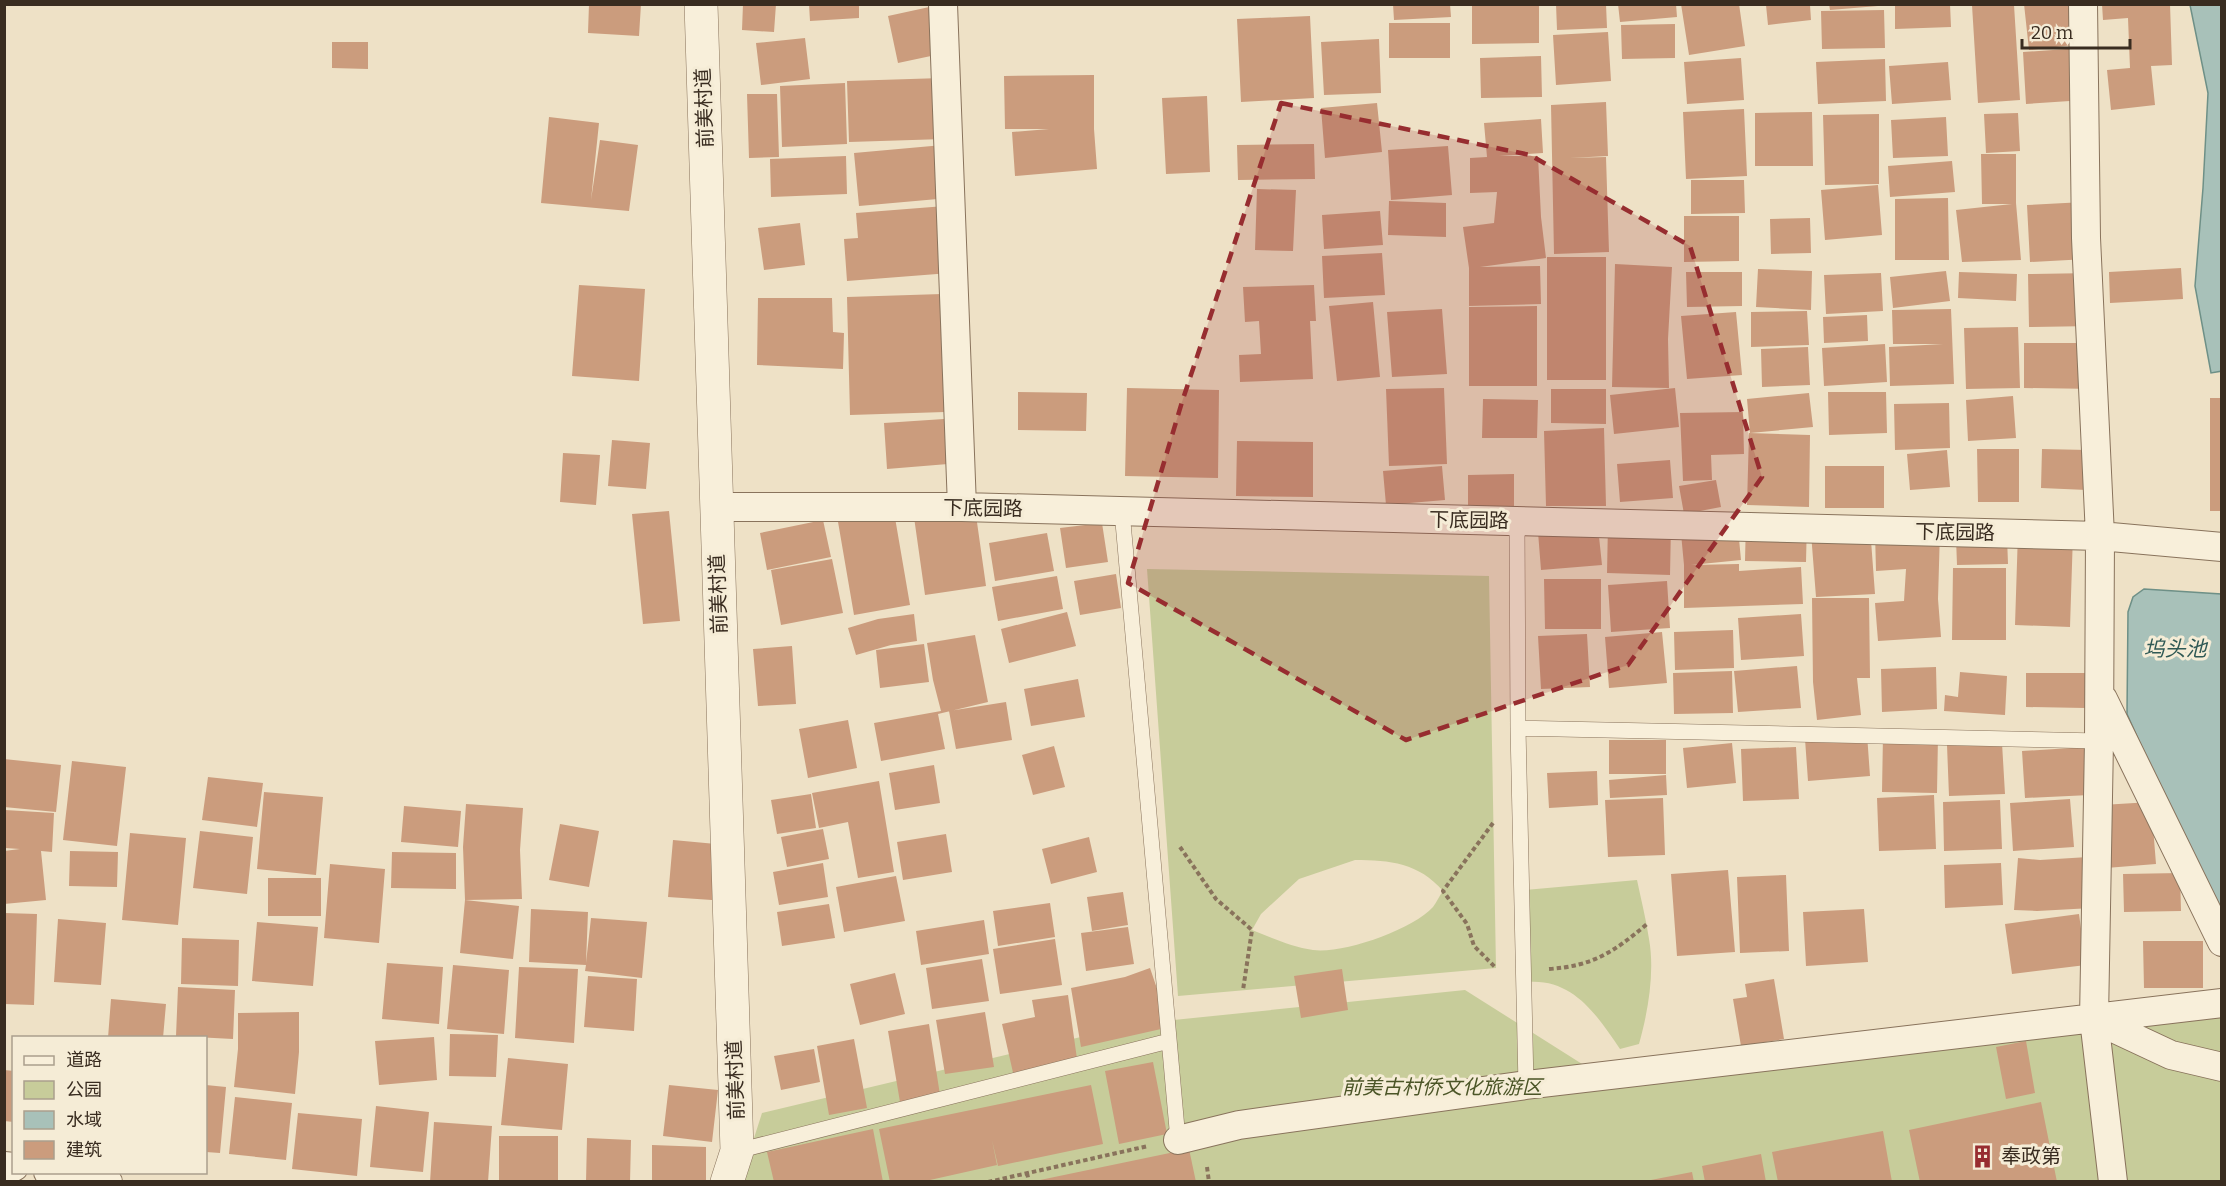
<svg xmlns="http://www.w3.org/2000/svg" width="2226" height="1186" viewBox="0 0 2226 1186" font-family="Bitter,'Noto Sans SC',serif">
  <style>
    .green { fill: #c7cc9a; fill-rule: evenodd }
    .water { fill: #a8c1b9; stroke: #6e9087; stroke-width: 1.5 }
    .building { fill: #cb9c7d }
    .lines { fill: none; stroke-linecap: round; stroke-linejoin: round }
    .service-casing { stroke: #89735c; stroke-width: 16 }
    .minor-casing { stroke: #89735c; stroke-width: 30 }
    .tertiary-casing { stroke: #89735c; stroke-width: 34 }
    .path { stroke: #89735c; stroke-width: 4; stroke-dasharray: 4.5 3; stroke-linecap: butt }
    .service { stroke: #f8efda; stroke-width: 15 }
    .minor { stroke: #f8efda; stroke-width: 28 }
    .tertiary { stroke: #f8efda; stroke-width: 33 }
    .marked { fill: #972d30; fill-opacity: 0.2; stroke: #972d30; stroke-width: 4.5; stroke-dasharray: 12 8; stroke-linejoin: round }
    .labels { text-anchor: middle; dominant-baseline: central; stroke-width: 6; stroke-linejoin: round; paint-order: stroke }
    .street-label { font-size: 20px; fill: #392c20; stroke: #f5ecd6 }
    .park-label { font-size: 20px; font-style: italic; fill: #4b5527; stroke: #f5ecd6 }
    .poi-label { font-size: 20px; fill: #392c20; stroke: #f5ecd6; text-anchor: start }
    .water-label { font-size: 21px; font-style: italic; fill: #2f5955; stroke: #f5ecd6 }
  </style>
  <rect width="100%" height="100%" fill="#eee1c6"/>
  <path class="green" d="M1147,569L1489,576L1496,968L1178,996ZM1355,860C1390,860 1419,863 1443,891C1439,896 1437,902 1433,907C1412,930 1343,954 1313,950C1292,947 1272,938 1252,930L1261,914L1299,879Z
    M1637,880C1641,899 1646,919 1649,939C1655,972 1648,1012 1639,1044L1620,1049C1597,1015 1573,978 1527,982L1525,890Z
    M1465,990L1590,1069L2221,1000V1181L740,1182L762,1113L1135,1024Z"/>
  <path class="water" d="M2190,5H2221L2222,371L2211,373L2195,286L2203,188L2208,93Z
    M2144,589L2221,594V925L2127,714L2128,612L2133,597Z"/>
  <path class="building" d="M589,4H641L639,36L588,33Z
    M743,4H776L774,32L742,30Z
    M809,4H859V18L810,21Z
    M1393,4H1450L1451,17L1394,20Z
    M1484,4L1539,5V43L1472,44V5Z
    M1556,4H1606L1607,28L1557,30Z
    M1618,4H1676L1677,17L1620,22Z
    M1681,4H1739L1745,46L1689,55Z
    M1829,4H1878V6L1830,10Z
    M1895,4H1950L1951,27L1895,29Z
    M2024,4H2078L2082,44L2029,50Z
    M2102,4H2170L2172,65L2151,66L2155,105L2111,110L2107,70L2130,68L2128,18L2103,20Z
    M1766,5H1810L1811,20L1768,25Z
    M1972,5H2014L2020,100L1978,103Z
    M934,6L945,53L898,63L888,16Z
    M1884,10L1885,48L1822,49L1821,11Z
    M1310,16L1314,98L1241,102L1237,19Z
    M1389,23H1450V58H1389Z
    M1675,24V58L1622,59L1621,25Z
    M1608,32L1611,81L1556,85L1553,35Z
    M805,38L810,79L761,85L756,43Z
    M1379,39L1381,93L1324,95L1321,42Z
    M332,42H368V69L332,68Z
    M2081,48L2085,100L2026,104L2023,52Z
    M1541,56L1542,97L1481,98L1480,58Z
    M1741,58L1744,100L1687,104L1684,62Z
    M1885,59L1886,101L1818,104L1816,62Z
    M1948,62L1951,100L1892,104L1889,66Z
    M1094,75V129L1097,169L1015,176L1012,132L1049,129H1005L1004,76Z
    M942,78L944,139L849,142L847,81Z
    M845,83L847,144L782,147L780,86Z
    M747,94H777L779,157L749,158Z
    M1207,96L1210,172L1166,174L1162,98Z
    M1606,102L1608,156L1570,158L1606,157L1609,252L1554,254L1551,105Z
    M1377,103L1382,152L1325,158L1321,108Z
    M1744,109L1747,176L1686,179L1683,112Z
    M1812,112L1813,166H1755V113Z
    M2018,113L2020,151L1986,153L1984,114Z
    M1879,114V184L1825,185L1823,115Z
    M549,117L599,123L591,200L600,140L638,145L629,211L541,203Z
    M1946,117L1948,156L1893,158L1891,120Z
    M1541,119L1543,153L1499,156H1538L1541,217L1546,258L1480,267L1540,266L1541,304L1469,306V268L1463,227L1494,223L1497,192L1470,193V158L1487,157L1484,123Z
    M1314,144L1315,179L1238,180L1237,145Z
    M943,145L949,198L859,206L854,153Z
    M1448,146L1452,195L1391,200L1388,150Z
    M1981,154H2016V203L2021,260L1962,262L1956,210L2012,204H1982Z
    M846,156L847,194L771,197L770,159Z
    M1952,161L1955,192L1890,197L1888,166Z
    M1691,180H1744L1745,213L1691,214Z
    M1878,185L1882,235L1825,240L1821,190Z
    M1257,189L1296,190L1293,251L1255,250Z
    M1948,198L1949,260H1895V199Z
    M1389,201L1446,203V237L1388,235Z
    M2084,202L2087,259L2030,262L2027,205Z
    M945,206L950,273L847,281L844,239L858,238L856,213Z
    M1380,211L1383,245L1324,249L1322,215Z
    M1684,216H1739V261L1684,262Z
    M1810,218L1811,253L1771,254L1770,219Z
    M800,223L805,265L764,270L758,228Z
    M1382,253L1385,295L1324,298L1322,256Z
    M1547,257H1606V380H1547Z
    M1615,264L1672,267L1668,339L1669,388L1612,387Z
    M2181,268L2183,299L2110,303L2109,272Z
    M1758,269L1812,271L1811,310L1756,307Z
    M1946,271L1950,301L1893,308L1890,277Z
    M1686,272H1742V306L1687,307Z
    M1959,272L2017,274L2016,301L1958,298Z
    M1881,273L1883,311L1826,314L1824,275Z
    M2093,273L2094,326L2029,327L2028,274Z
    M579,285L645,289L639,381L572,376Z
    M1314,285L1316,321H1310L1313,379L1240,382L1239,355L1261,354L1259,321L1245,322L1243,287Z
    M942,294L945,412L850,415L847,297Z
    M758,298H832L833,332L844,333L843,369L757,365Z
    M1373,302L1380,377L1337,381L1329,306Z
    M1537,306V386H1469V307Z
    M1442,309L1447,374L1392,377L1387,312Z
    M1951,309L1954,384L1890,386L1889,347L1943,344H1893L1892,310Z
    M1807,311L1809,345L1751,347V312Z
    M1736,312L1742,375L1687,379L1681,316Z
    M1867,315L1868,341L1824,343L1823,317Z
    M2018,327L2020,388L1966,389L1964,328Z
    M2024,343H2097V389L2024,388Z
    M1885,344L1887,382L1824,386L1822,348Z
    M1808,347L1810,385L1762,387L1761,349Z
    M1127,388L1219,390L1218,478L1125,476Z
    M1444,388L1447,464L1389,466L1386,389Z
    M1675,388L1679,427L1614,434L1610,395Z
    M1551,389H1606V424L1551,423Z
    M1018,392L1087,393L1086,431L1018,430Z
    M1828,392H1886L1887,433L1829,435Z
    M1809,393L1813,427L1750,433L1747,399Z
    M2013,396L2016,438L1968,441L1966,400Z
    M2210,398H2222V511H2210Z
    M1483,399L1538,400L1537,438H1482Z
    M1949,403L1950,448L1895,450L1894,404Z
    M1743,412L1744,454L1711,455L1712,480L1683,481L1680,413Z
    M944,419L948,464L887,469L884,423Z
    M1604,428L1606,506H1546L1544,431Z
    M1749,433L1810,435L1809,507L1747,505Z
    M612,440L650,443L646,489L608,486Z
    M1237,441L1313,442V497L1236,496Z
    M1977,449H2019V502H1978Z
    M2042,449L2088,450L2087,490L2041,488Z
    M1947,450L1950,487L1910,490L1907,454Z
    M563,453L600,455L596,505L560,502Z
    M1670,460L1673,498L1620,502L1617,464Z
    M1442,466L1445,500L1386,505L1383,471Z
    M1825,466H1884V508H1825Z
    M1514,474V511H1468V475Z
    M1716,480L1721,507L1684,514L1679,486Z
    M974,501L986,586L925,595L913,510Z
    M893,506L910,605L854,615L837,516Z
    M669,511L680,621L643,624L632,514Z
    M1737,518L1741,560L1691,565L1739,564V571L1801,567L1803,604L1684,608V565L1680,523Z
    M1746,519L1807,520L1806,562L1745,561Z
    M823,520L831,557L767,570L760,533Z
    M1102,523L1108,562L1066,568L1060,528Z
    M1608,524L1671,525L1670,575L1607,573Z
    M1598,527L1602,565L1541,570L1538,532Z
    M1870,527L1875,594L1816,597L1811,533Z
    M1940,531L1938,599L1941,637L1878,641L1875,603L1904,601L1906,569L1876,571L1875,532Z
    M2018,532L2073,534L2070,627L2015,625Z
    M1047,533L1054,571L995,581L989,543Z
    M2007,537L2008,564L1957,565L1956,538Z
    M832,559L843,613L781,625L771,570Z
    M1953,568H2006V640H1952Z
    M1116,574L1121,608L1080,615L1074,581Z
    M1057,576L1063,609L998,621L992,587Z
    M1544,579H1601V629H1545Z
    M1667,581L1670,628L1611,632L1608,585Z
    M1812,598H1869L1870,678H1857L1861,715L1817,720L1813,682Z
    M1067,612L1076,646L1009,663L1001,629Z
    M914,614L917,641L891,645L856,655L848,628L878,619Z
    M1801,614L1804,656L1741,660L1738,618Z
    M1733,630L1734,668L1675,670L1674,632Z
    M1662,632L1667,683L1609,688L1605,637Z
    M1587,634L1590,687L1541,689L1538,636Z
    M975,635L988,702L938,714L945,749L881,761L874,723L941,711L933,680L927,643Z
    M924,644L929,682L880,688L876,650Z
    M792,646L796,704L758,706L753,649Z
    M1797,666L1801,708L1738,712L1734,671Z
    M1936,667L1937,709L1882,712L1881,669Z
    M1732,671L1733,713L1674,714L1673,673Z
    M1960,672L2007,676L2005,715L1944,711L1945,695L1958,697Z
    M2026,673H2086L2085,708L2026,707Z
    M1078,679L1085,717L1031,726L1024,689Z
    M1006,702L1012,740L956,749L949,711Z
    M848,720L857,768L808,778L799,729Z
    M1867,734L1870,776L1808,781L1805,739Z
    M1883,735L1938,736L1937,793L1882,792Z
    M1609,740H1666V774H1609Z
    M1732,743L1736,783L1687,788L1683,748Z
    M2002,743L2005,794L1949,796L1947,745Z
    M1054,746L1065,787L1033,795L1022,755Z
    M1796,747L1799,799L1743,801L1741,749Z
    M2087,747L2090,795L2025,798L2022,751Z
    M4,759L61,765L56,812L4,807Z
    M72,761L126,767L117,846L63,840Z
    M934,765L940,803L895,810L889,773Z
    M1597,771L1598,805L1549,808L1547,773Z
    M1666,775L1667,795L1610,798L1609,780Z
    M208,777L263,783L257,827L202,820Z
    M879,781L894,872L858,878L848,822L819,828L812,793Z
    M264,792L323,797L316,875L257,869Z
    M811,794L816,828L777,834L771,800Z
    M1934,795L1936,849L1879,851L1877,798Z
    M1663,798L1665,855L1608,857L1605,800Z
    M2070,799L2074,847L2013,851L2010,803Z
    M2000,800L2002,849L1944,851L1943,802Z
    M2151,802L2156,864L2106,868L2102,805Z
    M466,804L523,808L520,850L522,899L465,900L519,906L513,959L460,953L465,900L463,847Z
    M404,806L461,811L458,847L401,842Z
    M5,810L54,813L52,852L41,851L46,900L4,904V851L20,849L5,848Z
    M560,824L599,831L589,887L549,880Z
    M823,829L829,859L787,867L781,837Z
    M200,831L253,837L247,894L193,888Z
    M130,833L186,838L178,925L122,920Z
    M946,834L952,872L903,880L897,842Z
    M1089,837L1097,872L1051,884L1042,849Z
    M673,840L716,844L712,900L668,897Z
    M70,851L118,852L117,887L69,886Z
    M392,852L456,853V889L391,888Z
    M2088,857L2092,908L2037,911L2014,910L2018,858L2040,860Z
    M823,863L828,897L779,905L773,872Z
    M2001,863L2003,905L1945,908L1944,865Z
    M330,864L385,869L379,943L324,938Z
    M1728,870L1735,952L1677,956L1671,874Z
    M2180,873L2181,911L2124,912L2123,874Z
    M1786,875L1789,951L1740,953L1737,877Z
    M896,876L905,921L844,932L836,887Z
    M268,878H321V916H268Z
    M1123,892L1128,925L1092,931L1087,897Z
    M1050,903L1055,937L998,946L993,911Z
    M829,904L835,938L782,946L777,912Z
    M531,909L588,912L586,963L591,918L647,922L642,978L585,971L586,965L529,962Z
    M1864,909L1868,962L1806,966L1803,912Z
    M4,913L37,914L34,1005L4,1004Z
    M2079,914L2086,965L2012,974L2005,924Z
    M58,919L106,923L101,985L54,982Z
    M984,920L989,954L921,965L916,931Z
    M257,922L318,927L313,986L252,981Z
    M1128,927L1134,964L1086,971L1081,933Z
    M182,938L239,940L238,986L181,984Z
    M1055,939L1062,985L1000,994L993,949Z
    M2143,941H2203V988H2144Z
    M982,959L989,1001L932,1009L926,968Z
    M387,963L443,967L439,1024L382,1019Z
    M453,965L509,970L504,1034L447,1029Z
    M519,967L578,969L574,1043L515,1038Z
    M1150,968L1170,1027L1081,1047L1071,988L1125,977Z
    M1342,969L1348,1010L1301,1018L1294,976Z
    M895,973L905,1014L860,1025L850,984Z
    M588,976L637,979L634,1031L584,1027Z
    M1774,979L1784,1039L1741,1046L1733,999L1747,997L1745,984Z
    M178,987L235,990L233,1039L176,1036Z
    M1068,995L1078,1066L1014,1077L1002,1024L1035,1017L1032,1000Z
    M111,999L166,1004L163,1038H108Z
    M299,1012V1052L295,1094L234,1087L238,1049V1013Z
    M985,1012L994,1067L945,1074L936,1020Z
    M929,1024L940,1095L900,1102L888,1031Z
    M450,1034L498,1035L496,1077L449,1076Z
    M434,1037L437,1080L379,1085L375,1041Z
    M854,1039L867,1108L829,1115L817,1046Z
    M2026,1041L2035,1093L2006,1099L1996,1047Z
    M814,1049L820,1082L781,1090L774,1056Z
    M508,1058L568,1064L562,1130L501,1125Z
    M1153,1062L1167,1134L1119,1144L1105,1071Z
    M4,1070L14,1071V1122L4,1121Z
    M206,1085L226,1087L220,1153L206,1152Z
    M669,1085L718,1090L712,1142L663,1136Z
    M1091,1085L1103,1144L998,1166L992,1140L997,1165L921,1182H890L879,1129Z
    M235,1097L292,1103L286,1160L229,1154Z
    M2041,1102L2057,1182H1920L1909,1130Z
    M376,1106L429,1112L423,1172L370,1167Z
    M298,1113L362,1119L357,1176L292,1169Z
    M434,1122L492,1126L488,1182H430Z
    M873,1129L883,1182H774L767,1152Z
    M1883,1131L1892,1182H1778L1772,1152Z
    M499,1136H558V1182H499Z
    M587,1138L631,1140L630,1182H586Z
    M652,1145L706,1147V1182H652Z
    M1189,1149L1196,1182H1040V1180Z
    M1761,1154L1766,1182H1705L1702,1166Z
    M1692,1172L1694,1182H1651V1180Z"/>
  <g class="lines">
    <defs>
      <path id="service" d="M1122,511L1178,1140
        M1517,521L1518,728L1526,1085
        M1518,728L2099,741
        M737,1151L1169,1041"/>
      <path id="minor" d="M943,4L962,507
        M2083,4L2086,238L2100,536L2099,741L2094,1019L2113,1182
        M715,507H962L2100,536L2222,547
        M2103,699L2222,942
        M2094,1019L2171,1055L2222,1067
        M1178,1140L1239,1125L1526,1085L2222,1003
        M4,1166L14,1167
        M48,1172L108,1182"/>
      <path id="tertiary" d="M701,4L737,1151L727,1182"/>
    </defs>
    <use href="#service" class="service-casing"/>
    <use href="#minor" class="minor-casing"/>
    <use href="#tertiary" class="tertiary-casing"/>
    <path class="path" d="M1493,823L1443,891L1467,924L1474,946L1496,968
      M1180,847L1216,899L1252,930L1243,990
      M1549,969C1593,966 1614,952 1647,924
      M1207,1167L1209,1182
      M1027,1173L1029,1182
      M988,1182L1148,1146"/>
    <use href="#service" class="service"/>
    <use href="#minor" class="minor"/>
    <use href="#tertiary" class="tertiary"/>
  </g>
  <path class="marked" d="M1281,103L1530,155L1690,246L1762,477L1628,665L1406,740L1128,583L1182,402Z"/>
  <defs>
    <symbol id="building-bare" viewBox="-9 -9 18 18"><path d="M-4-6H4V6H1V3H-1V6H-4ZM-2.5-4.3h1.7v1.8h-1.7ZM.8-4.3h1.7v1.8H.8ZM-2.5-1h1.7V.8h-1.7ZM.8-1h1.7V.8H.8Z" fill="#972d30" stroke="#f5ecd6" stroke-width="2.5" paint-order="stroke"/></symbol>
  </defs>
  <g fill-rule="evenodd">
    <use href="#building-bare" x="1966" y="1140" width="33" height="33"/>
  </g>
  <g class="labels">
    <g class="street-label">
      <text transform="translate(704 108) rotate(-92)">前美村道</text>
      <text transform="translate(983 508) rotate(1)">下底园路</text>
      <text transform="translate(1469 520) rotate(1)">下底园路</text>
      <text transform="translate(1955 532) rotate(1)">下底园路</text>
      <text transform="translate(718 594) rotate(-92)">前美村道</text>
      <text transform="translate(735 1080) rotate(-92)">前美村道</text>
    </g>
    <g class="park-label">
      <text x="1442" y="1087">前美古村侨文化旅游区</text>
    </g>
    <g class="poi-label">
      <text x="2001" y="1156">奉政第</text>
    </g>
    <g class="water-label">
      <text x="2175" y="649">坞头池</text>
    </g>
  </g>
  <rect width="2226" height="1186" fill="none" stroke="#392c20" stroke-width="12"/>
  <rect x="12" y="1036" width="195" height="138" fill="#f5ecd6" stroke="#aa9f8d" stroke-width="1.5"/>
  <rect x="24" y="1056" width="30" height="9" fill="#f8efda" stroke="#aa9f8d" stroke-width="1.5"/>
  <text x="66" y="1066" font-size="18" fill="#392c20">道路</text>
  <rect x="24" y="1081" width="30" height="18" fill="#c7cc9a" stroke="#aa9f8d" stroke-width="1.5"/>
  <text x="66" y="1096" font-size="18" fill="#392c20">公园</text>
  <rect x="24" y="1111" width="30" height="18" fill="#a8c1b9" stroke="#aa9f8d" stroke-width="1.5"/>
  <text x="66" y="1126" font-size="18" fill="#392c20">水域</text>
  <rect x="24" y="1141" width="30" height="18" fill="#cb9c7d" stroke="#aa9f8d" stroke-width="1.5"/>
  <text x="66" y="1156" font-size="18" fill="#392c20">建筑</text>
  <path d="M2022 39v9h108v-9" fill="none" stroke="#392c20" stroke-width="3"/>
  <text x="2031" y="39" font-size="18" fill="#392c20" stroke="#f5ecd6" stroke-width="4.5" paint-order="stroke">20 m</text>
</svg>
